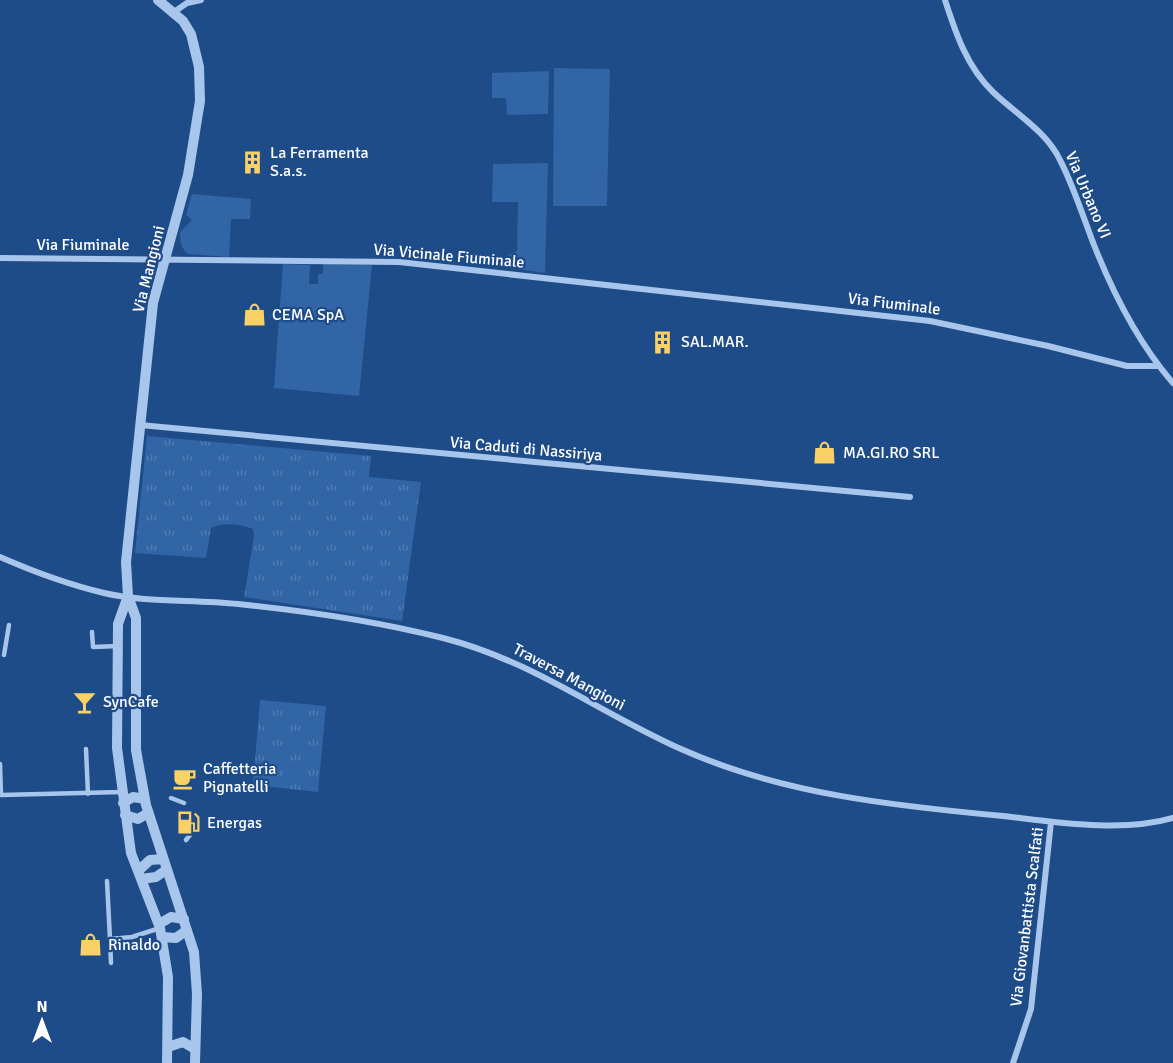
<svg xmlns="http://www.w3.org/2000/svg" width="1173" height="1063" viewBox="0 0 1173 1063" font-family="Signika,sans-serif">
  <style>
    .grass { fill: url(#grass-tufts) }
    .garden { fill: #3165a6 }
    .lines { fill: none; stroke-linecap: round; stroke-linejoin: round }
    .service { stroke: #a8c6eb; stroke-width: 4.5 }
    .minor { stroke: #a8c6eb; stroke-width: 6 }
    .tertiary { stroke: #a8c6eb; stroke-width: 10 }
    .labels { text-anchor: middle; dominant-baseline: central; stroke-width: 4.5; stroke-linejoin: round; paint-order: stroke }
    .poi-label { font-size: 16px; fill: #fff; stroke: #1e4c88; text-anchor: start }
    .street-label { font-size: 16px; fill: #fff; stroke: #1e4c88 }
  </style>
  <defs>
    <pattern id="grass-tufts" width="24" height="20" patternUnits="userSpaceOnUse" patternTransform="scale(1.5)"><rect width="24" height="20" fill="#3165a6"/><path d="M3 7l-1-3M5 7V3M7 7l1-3M15 17l-1-3M17 17v-4M19 17l1-3" fill="none" stroke="#507cb3"/></pattern>
  </defs>
  <rect width="100%" height="100%" fill="#1e4c88"/>
  <path class="grass" d="M147,436L371,456L369,477L421,482L402,621L244,597L254,536L253,529C239,524 225,522 211,528L206,558L135,553Z
    M260,700L326,706L318,792L253,785Z"/>
  <path class="garden" d="M554,68L610,69L607,206H553Z
    M549,71L548,114L507,115L506,98H492V73Z
    M548,163L545,273L489,265L517,251L518,202H492L493,164Z
    M192,194L251,199L250,219H231L229,257L188,254C181,248 180,242 180,232L192,220L186,215Z
    M283,264L310,265L309,284H318V274H323V264L372,265L359,396L274,388Z"/>
  <g class="lines">
    <path class="service" d="M92,632L93,647L118,646
      M4,655L9,625
      M86,749L88,794
      M0,764L1,795L122,792
      M171,798L184,803
      M186,840L193,831
      M107,881L110,939L132,937L160,928
      M110,939L111,963"/>
    <path class="minor" d="M945,0C956,34 967,67 993,92C1016,114 1046,131 1060,160C1074,187 1083,217 1094,245C1113,293 1139,344 1173,383
      M174,12L187,3L201,0
      M0,258L399,262L930,321L1048,346L1127,366H1159
      M140,425L910,497
      M0,557C32,571 70,585 104,593C147,603 194,599 238,604C307,611 376,621 443,638C533,661 598,712 681,749C781,794 895,806 1003,816C1055,822 1122,833 1173,818
      M1013,1063L1031,1009L1051,822"/>
    <path class="tertiary" d="M158,0L183,21L191,34L199,67L200,101L188,175L153,303L126,562L128,596L136,618V750L146,805L194,952L197,994L195,1063
      M128,596L118,624L117,748L131,853L160,928L168,977L167,1063
      M123,803L133,797L145,799
      M125,815L138,819L148,813
      M138,871L150,860L163,859
      M141,879L156,877L166,870
      M159,924L171,917L184,919
      M162,937L176,938L187,930
      M168,1047L183,1042L195,1049"/>
  </g>
  <defs>
    <symbol id="building-bare" viewBox="-9 -9 18 18"><path d="M-4-6H4V6H1V3H-1V6H-4ZM-2.5-4.3h1.7v1.8h-1.7ZM.8-4.3h1.7v1.8H.8ZM-2.5-1h1.7V.8h-1.7ZM.8-1h1.7V.8H.8Z" fill="#fad167" stroke="#1e4c88" stroke-width="2.5" paint-order="stroke"/></symbol>
    <symbol id="shop-bare" viewBox="-9 -9 18 18"><path d="M-5-2.5h2.3a2.7 3.5 0 0 1 5.4 0H5L5.5 6h-11ZM-1.5-2.5h3a1.5 2.3 0 0 0-3 0Z" fill="#fad167" stroke="#1e4c88" stroke-width="2.5" paint-order="stroke"/></symbol>
    <symbol id="bar-bare" viewBox="-9 -9 18 18"><path d="M-6-5H6L.8 .8V4.5H3.5V6h-7V4.5H-.8V.8Z" fill="#fad167" stroke="#1e4c88" stroke-width="2.5" paint-order="stroke"/></symbol>
    <symbol id="cafe-bare" viewBox="-9 -9 18 18"><path d="M-5.5-4.5H6V0H3Q3 3.5 0 3.5H-2.5Q-5.5 3.5-5.5 0ZM3-3.2v2h1.7v-2ZM-6 4.5H4V6H-6Z" fill="#fad167" stroke="#1e4c88" stroke-width="2.5" paint-order="stroke"/></symbol>
    <symbol id="fuel-bare" viewBox="-9 -9 18 18"><path d="M-5.5-6h7V0h2V4h1.3V-2.5L3-4.5l.8-.8L6-3V5H2.5V1h-1V6h-7ZM-4.2-4.7v3.2H.2V-4.7Z" fill="#fad167" stroke="#1e4c88" stroke-width="2.5" paint-order="stroke"/></symbol>
  </defs>
  <g fill-rule="evenodd">
    <use href="#building-bare" x="236" y="146" width="33" height="33"/>
    <use href="#shop-bare" x="238" y="298" width="33" height="33"/>
    <use href="#building-bare" x="646" y="326" width="33" height="33"/>
    <use href="#shop-bare" x="808" y="436" width="33" height="33"/>
    <use href="#bar-bare" x="68" y="686" width="33" height="33"/>
    <use href="#cafe-bare" x="168" y="762" width="33" height="33"/>
    <use href="#fuel-bare" x="172" y="806" width="33" height="33"/>
    <use href="#shop-bare" x="74" y="928" width="33" height="33"/>
  </g>
  <g class="labels">
    <g class="poi-label">
      <text x="270" y="153">La Ferramenta<tspan x="270" dy="18">S.a.s.</tspan></text>
      <text x="272" y="315">CEMA SpA</text>
      <text x="681" y="342">SAL.MAR.</text>
      <text x="843" y="453">MA.GI.RO SRL</text>
      <text x="103" y="702">SynCafe</text>
      <text x="203" y="769">Caffetteria<tspan x="203" dy="18">Pignatelli</tspan></text>
      <text x="207" y="823">Energas</text>
      <text x="108" y="945">Rinaldo</text>
    </g>
    <g class="street-label">
      <text transform="translate(1088 195) rotate(67)">Via Urbano VI</text>
      <text x="83" y="245">Via Fiuminale</text>
      <text transform="translate(449 256) rotate(5)">Via Vicinale Fiuminale</text>
      <text transform="translate(149 269) rotate(-76)">Via Mangioni</text>
      <text transform="translate(894 304) rotate(7)">Via Fiuminale</text>
      <text transform="translate(526 449) rotate(5)">Via Caduti di Nassiriya</text>
      <text transform="translate(569 677) rotate(28)">Traversa Mangioni</text>
      <text transform="translate(1027 917) rotate(-83)">Via Giovanbattista Scalfati</text>
    </g>
  </g>
  <g transform="translate(42 1021)" stroke="#1e4c88" stroke-width="4.5" paint-order="stroke">
  <path d="M0-4.5L10 22L0 15L-10 22Z" fill="#ffffff"/>
  <text y="-9" font-size="16" font-weight="bold" text-anchor="middle" fill="#ffffff">N</text>
  </g>
</svg>
